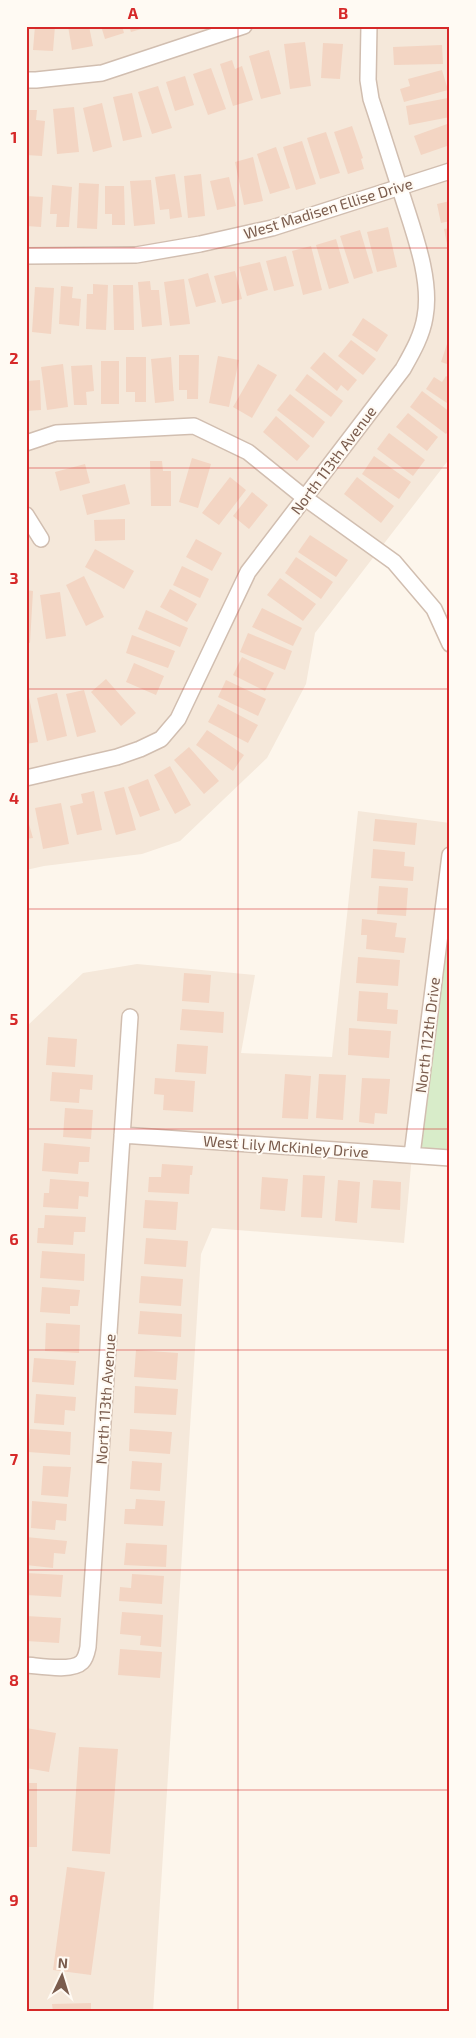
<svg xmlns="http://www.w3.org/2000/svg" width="476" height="2038" viewBox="0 0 476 2038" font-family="'Exo 2',sans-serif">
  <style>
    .residential { fill: #f5e8da }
    .green { fill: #d8ecc9 }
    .building { fill: #f3d5c3 }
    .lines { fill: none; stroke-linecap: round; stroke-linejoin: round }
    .street-casing { stroke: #d1beb0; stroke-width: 18 }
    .street { stroke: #fff; stroke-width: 15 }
    .grid { fill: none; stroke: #d62828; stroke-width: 1; stroke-opacity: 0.55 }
    .labels { text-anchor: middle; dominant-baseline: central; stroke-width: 4; stroke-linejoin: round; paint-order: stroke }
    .street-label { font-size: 15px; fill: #7a5c4d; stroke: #fffaf3 }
    .neatline { fill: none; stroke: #d62828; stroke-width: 2 }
    .grid-label { font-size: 16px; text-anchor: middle; font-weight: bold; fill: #d62828 }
  </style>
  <rect width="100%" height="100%" fill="#fdf6ec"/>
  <path class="residential" d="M26,26H450V458L315,633L306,684L267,758L180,841L142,854L44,866L26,870Z
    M358,811L450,823V1158L412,1155L404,1243L212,1228L201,1254L153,2012H26V1027L83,973L137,964L255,975L241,1053L332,1057Z"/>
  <path class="green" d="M450,856V1158L412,1155Z"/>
  <path class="building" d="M35,26H55L53,51L33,50Z
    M68,26H89L93,46L72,50Z
    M101,26H122L124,33L105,39Z
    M129,26H148V27L131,32Z
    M305,42L311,86L290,89L284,44Z
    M323,43L343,44L340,79L321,78Z
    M442,45L443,64L394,65L393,47Z
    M269,50L281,94L261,99L249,56Z
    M232,60L235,69L242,66L253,100L233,106L220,64Z
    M211,68L226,109L208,115L193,74Z
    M442,70L448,90L404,102L400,89L410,86L408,79Z
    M185,76L194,105L175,111L166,82Z
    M158,86L172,128L152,134L138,92Z
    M132,93L142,137L123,141L113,97Z
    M448,98L450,117L409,125L406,106Z
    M102,103L112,147L93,152L83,108Z
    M74,107L79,152L57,154L53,109Z
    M26,110H37L36,120L45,121L42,156L26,155Z
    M450,123V145L421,155L414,136Z
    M352,126L363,158L361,159L364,169L348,174L334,132Z
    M326,132L340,173L320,179L307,138Z
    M302,141L316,184L296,190L283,147Z
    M276,147L290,188L270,194L257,154Z
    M253,157L263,201L244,205L235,162Z
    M175,174L182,217L170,219L169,209L160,210L155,177Z
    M201,174L205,216L188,218L184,176Z
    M229,177L236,206L217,210L210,181Z
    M151,180L155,224L134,226L130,181Z
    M79,183L99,184L97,229L77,228Z
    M52,185L72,187L69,227H56L57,214H50Z
    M105,186H124L125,225H112V214H105Z
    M26,196L43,197L41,227L26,226Z
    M450,201V221L441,223L437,204Z
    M388,227L397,267L377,272L367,232Z
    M450,228V249H448L444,229Z
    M360,230L373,273L354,279L340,236Z
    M336,239L349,283L329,289L316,245Z
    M311,246L322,290L303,295L292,251Z
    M286,256L294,286L274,291L266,261Z
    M260,262L268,290L247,296L239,267Z
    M235,271L242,299L222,304L214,276Z
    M208,273L216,302L196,307L188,279Z
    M184,279L190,324L170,326L164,282Z
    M150,281L151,290H159L162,325L142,327L138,282Z
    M93,284L108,285L106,330L86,329L87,294H93Z
    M113,285H133L134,330H114Z
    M61,286L73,287L72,298L81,299L79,326L59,324Z
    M35,287L54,288L51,334L32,332Z
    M363,318L388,335L377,352L352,335Z
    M351,340L376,359L363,375L338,356Z
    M448,341L450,342V365L441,362Z
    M324,352L357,380L348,391L341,385L337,391L310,368Z
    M179,355H199L198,399H187V390H179Z
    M218,356L239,360L229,407L209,403Z
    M126,357H146V402H135V392H126Z
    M171,357L174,401L155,403L151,359Z
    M101,361H119V404H101Z
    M63,364L68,407L47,410L41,367Z
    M258,364L277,375L252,418L233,407Z
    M92,365L94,391L86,392L87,405H74L71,366Z
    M307,374L343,401L331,417L295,390Z
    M446,376L450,379V405L426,389L434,377L442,382Z
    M40,380L41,410L26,411V381Z
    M422,391L450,412V429L446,434L410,407Z
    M290,394L325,422L313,438L277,410Z
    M408,413L438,437L427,451L396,427Z
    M276,416L310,446L297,461L263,432Z
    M389,433L425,460L413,476L377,449Z
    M374,456L411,482L399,499L362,474Z
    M192,458L211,464L198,508L179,502Z
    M150,461H162L163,471H171V506H151Z
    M85,464L90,483L60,491L55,472Z
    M230,477L246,490L219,525L202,513Z
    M357,477L394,506L381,523L344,494Z
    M125,484L130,504L87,515L82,495Z
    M252,492L268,505L249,529L233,516Z
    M125,519V540L95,541L94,520Z
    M310,535L348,560L336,577L298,552Z
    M196,539L222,553L212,571L186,557Z
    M95,549L134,571L124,589L85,567Z
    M296,557L333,582L321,599L285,573Z
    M182,566L209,579L200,598L173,585Z
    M84,576L104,617L86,626L66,585Z
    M280,578L316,604L303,621L267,595Z
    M170,589L197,604L187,622L160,607Z
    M26,590L33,591L30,643L26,642Z
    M60,592L66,636L46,639L40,595Z
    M262,608L302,628L293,646L252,627Z
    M146,610L188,628L180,647L138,629Z
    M248,633L292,651L285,670L240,652Z
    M132,635L175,651L168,668L126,653Z
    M242,657L274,673L265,691L233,675Z
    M134,663L164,676L156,695L126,682Z
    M106,679L136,713L121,726L91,692Z
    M226,680L266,699L258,716L218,697Z
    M84,690L96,732L77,737L66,694Z
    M57,693L67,736L47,741L37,698Z
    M29,697L38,742L26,744V698Z
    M218,704L258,725L248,743L208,722Z
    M207,730L244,755L233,771L196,745Z
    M189,747L219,781L204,794L174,760Z
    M170,766L191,805L175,814L154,775Z
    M148,779L160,810L140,817L128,787Z
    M124,787L136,830L116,835L104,792Z
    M94,791L102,830L77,835L70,806L83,803L81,794Z
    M61,803L69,844L43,849L35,808Z
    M26,814L33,838L26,839Z
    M375,819L417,823L415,845L373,841Z
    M373,849L405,852L404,866L414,867L413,881L371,878Z
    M379,886L408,888L406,916L377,914Z
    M362,919L397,923L395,937L406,938L404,953L366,949L367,935H361Z
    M358,957L400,960L398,986L356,983Z
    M184,973L211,975L209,1003L182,1001Z
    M359,991L388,993L387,1009L398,1010L397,1024L357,1021Z
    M182,1009L224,1012L223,1033L180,1030Z
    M349,1028L391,1031L389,1058L348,1055Z
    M48,1037L77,1039L75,1067L46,1065Z
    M177,1044L208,1046L206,1074L175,1072Z
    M52,1072L93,1075L92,1090L80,1089L79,1103L50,1101Z
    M285,1074L311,1076L308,1119L282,1118Z
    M319,1074L346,1075L343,1120L316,1118Z
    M155,1078L195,1081L193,1112L163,1110L164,1095L154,1094Z
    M362,1078L390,1079L387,1114L375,1113L374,1124L359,1122Z
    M65,1108L93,1110L91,1139L63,1137Z
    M44,1143L90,1147L89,1162H79L78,1174L42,1171Z
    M162,1164L193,1166L192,1175H190L189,1194L148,1192L149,1177H161Z
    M303,1175L325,1176L322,1218L301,1217Z
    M262,1177L288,1179L285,1211L260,1209Z
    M50,1179L89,1182L88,1197L79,1196L78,1209L43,1207L44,1193H49Z
    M338,1180L360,1182L357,1223L335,1221Z
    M373,1180L401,1182L400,1210L371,1208Z
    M145,1200L178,1202L176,1230L143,1228Z
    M45,1215L86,1217L85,1232H74L73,1245L37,1243L38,1228H44Z
    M146,1238L188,1241L186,1267L144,1264Z
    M42,1251L85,1254L84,1281L40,1278Z
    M141,1276L183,1279L181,1306L139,1303Z
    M42,1287L80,1290L78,1306H70V1314L40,1312Z
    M140,1311L182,1314L181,1337L138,1334Z
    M46,1323L80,1325L79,1353L45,1351Z
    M136,1350L178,1353L176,1380L134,1377Z
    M34,1358L76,1361L74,1385L32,1382Z
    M135,1386L178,1389L176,1415L134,1413Z
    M36,1394L76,1397L75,1411L65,1410L64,1425L34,1423Z
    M30,1429L71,1432L70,1455L28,1452Z
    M130,1429L172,1432L170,1454L129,1451Z
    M132,1461L162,1463L160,1491L130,1489Z
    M43,1466L71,1467L68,1497L41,1495Z
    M136,1499L165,1501L163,1526L124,1524L125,1509H135Z
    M32,1501L67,1504L66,1521L56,1520L55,1530L31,1528Z
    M26,1537L67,1541L65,1554L54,1553L53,1568L26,1565Z
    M126,1543L167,1545L166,1567L124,1565Z
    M26,1573L63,1575L61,1597L26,1595Z
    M132,1574L164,1576L162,1604L119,1601L120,1587L131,1588Z
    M122,1612L163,1615L161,1647L140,1645L141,1636L120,1634Z
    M26,1616L61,1618L59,1643L26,1641Z
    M120,1649L162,1652L160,1678L118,1675Z
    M26,1728L56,1733L49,1772L26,1768Z
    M79,1747L118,1749L110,1854L72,1851Z
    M26,1783H37V1847H26Z
    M67,1867L105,1872L91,1975L53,1970Z
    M91,2003V2012H53L52,2004Z"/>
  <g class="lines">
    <defs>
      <path id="street" d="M26,80H36L102,73L244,26
        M26,256L136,255L200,244L272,228L450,171
        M26,443L56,433L194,426L248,452L305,498L394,562L434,609L450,644
        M26,515L41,539
        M26,778L117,757L140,749L161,739L178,719L248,572L403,369C412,353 422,336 425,317C432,280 414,233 403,198C392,165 382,132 371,99L368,80L369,26
        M122,1135L450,1158
        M412,1155L450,855
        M26,1665C40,1666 72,1672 82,1662C86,1658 87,1652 88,1647L130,1017"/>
    </defs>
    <use href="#street" class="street-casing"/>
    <use href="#street" class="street"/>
  </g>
  <path class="grid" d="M238,26V2012M26,248H450M26,468H450M26,689H450M26,909H450M26,1129H450M26,1350H450M26,1570H450M26,1790H450"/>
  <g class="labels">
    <g class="street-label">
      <text transform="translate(328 208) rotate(-17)">West Madisen Ellise Drive</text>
      <text transform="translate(333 460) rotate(-53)">North 113th Avenue</text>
      <text transform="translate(427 1035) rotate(-83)">North 112th Drive</text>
      <text transform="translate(286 1146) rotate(4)">West Lily McKinley Drive</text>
      <text transform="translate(105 1399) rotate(-86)">North 113th Avenue</text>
    </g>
  </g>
  <rect width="476" height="2038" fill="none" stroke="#fffaf3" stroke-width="55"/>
  <g transform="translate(62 1976) rotate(4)" stroke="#fffaf3" stroke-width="4" paint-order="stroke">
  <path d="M0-4L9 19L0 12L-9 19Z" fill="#7a5c4d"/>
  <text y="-8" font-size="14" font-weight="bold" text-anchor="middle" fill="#7a5c4d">N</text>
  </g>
  <rect x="28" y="28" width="420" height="1982" class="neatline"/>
  <g class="grid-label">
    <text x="133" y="19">A</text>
    <text x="343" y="19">B</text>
    <text x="14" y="143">1</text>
    <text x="14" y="364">2</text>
    <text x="14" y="584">3</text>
    <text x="14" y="804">4</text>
    <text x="14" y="1025">5</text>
    <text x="14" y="1245">6</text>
    <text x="14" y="1465">7</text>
    <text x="14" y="1686">8</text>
    <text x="14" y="1906">9</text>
  </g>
</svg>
